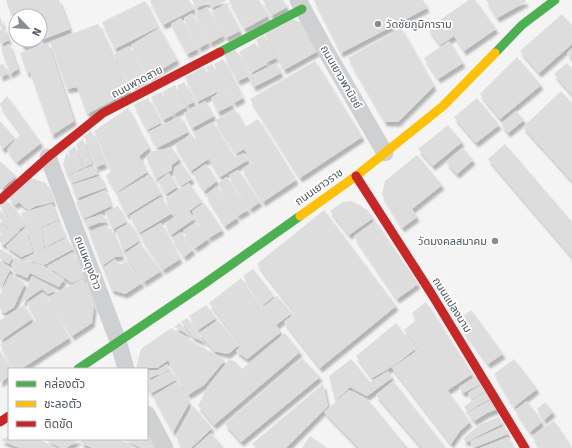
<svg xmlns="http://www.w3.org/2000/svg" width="572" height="448" viewBox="0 0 572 448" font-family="Signika,'Noto Sans Thai',sans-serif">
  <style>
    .building { fill: #ddddde; filter: url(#shadow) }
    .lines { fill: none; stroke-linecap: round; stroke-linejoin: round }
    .street { stroke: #ced0d2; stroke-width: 17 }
    .fast { stroke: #4caf50; stroke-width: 9 }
    .slow { stroke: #ffc107; stroke-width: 9 }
    .jam { stroke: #c62828; stroke-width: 9 }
    .poi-dot { fill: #868d94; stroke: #fff; stroke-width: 1.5 }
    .labels { text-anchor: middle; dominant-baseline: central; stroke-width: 3.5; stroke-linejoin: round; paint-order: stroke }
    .poi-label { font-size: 11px; fill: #4a5661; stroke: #fff; text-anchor: start }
    .street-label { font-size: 11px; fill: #4a5661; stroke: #fff }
  </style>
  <defs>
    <filter id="shadow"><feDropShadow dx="2.5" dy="4.5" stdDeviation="1" flood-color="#0004"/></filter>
  </defs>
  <rect width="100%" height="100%" fill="#f4f4f4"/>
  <path class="building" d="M6,0H59L70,29L23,47L20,40H40V16H16V28Z
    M152,0H189L194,9L163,25L150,1Z
    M192,0H227L212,8L209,2L197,8Z
    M229,0H259L268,16L244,29Z
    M263,0H283L287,7L271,16Z
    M314,0H423L427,8L341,53Z
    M469,0H475L496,29L464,51L454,36L440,45L428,28Z
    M486,0H525L526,2L497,18Z
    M145,1L158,27L115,49L102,22Z
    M226,4L240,31L226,38L212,11Z
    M207,7L223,36L210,43L195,13Z
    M192,13L208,43L199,48L184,18Z
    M562,14L572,26V44L539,73L520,51Z
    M0,16L3,26L0,27Z
    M181,18L197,49L187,54L171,24Z
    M293,19L302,23L318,51L284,70L265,34Z
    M98,24L130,91L87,114L77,87L67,89L50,42Z
    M4,28L9,40L0,44V30Z
    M159,28L177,60L149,77L131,45Z
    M401,28L434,86L398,122H385L348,58Z
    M264,35L276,58L267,62L256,40Z
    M449,41L463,63L438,79L424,58Z
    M48,43L74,121L52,135L30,72L27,73L20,53Z
    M255,43L267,64L251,73L239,52Z
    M9,44L18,69L10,74L1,48Z
    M129,46L146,78L132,86L114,54Z
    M572,48V59L567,53Z
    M235,49L249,76L238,81L224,55Z
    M517,57L541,85L500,119L480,94Z
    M223,59L243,98L234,103L214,64Z
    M315,61L362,137L300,178L250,99Z
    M276,63L281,73L254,87L248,77Z
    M567,63L572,69V95L554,74Z
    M3,64L8,74L0,77V65Z
    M212,64L232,105L218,112L211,98L219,93L206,67Z
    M204,67L217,92L197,102L185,77Z
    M184,82L194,102L187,105L177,86Z
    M175,85L186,107L174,114L162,92Z
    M561,91L572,103V181L523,127Z
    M161,92L173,115L163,120L151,97Z
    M7,96L41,143L17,162L7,149L21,134L0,105V104Z
    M148,98L161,123L147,130L134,105Z
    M477,98L499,125L476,143L454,117Z
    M205,101L214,116L192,128L184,113Z
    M128,108L149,148L139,156L147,172L117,192L106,176L111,171L94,131Z
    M235,109L245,127L258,119L296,180L263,202L242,169L253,162L244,149L236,154L215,120Z
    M516,111L524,120L508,133L501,124Z
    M180,116L188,132L157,148L148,132Z
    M0,121L15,138L3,149L0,145Z
    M213,122L234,157L244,153L248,160L220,177L193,133Z
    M448,125L462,142L433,166L418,149Z
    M91,131L105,164L96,167L84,136Z
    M191,134L208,159L191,171L175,145Z
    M83,139L92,164L84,167L76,144Z
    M505,144L572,222V257L488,159Z
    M75,146L83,168L76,171L68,151Z
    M172,148L179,159L172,165V170L156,179L146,157L152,151Z
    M463,148L473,160L457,174L446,162Z
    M67,152L75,172L67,175L63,164Z
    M417,155L442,185L412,209L417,217L402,228L382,195L385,181Z
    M0,161L16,176L0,190Z
    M181,163L192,179L181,186L173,173L175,167Z
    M206,164L217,181L204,191L193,173Z
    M94,165L98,174L72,183L68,176Z
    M238,170L260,202L250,209L229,175Z
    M169,173L177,187L166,194L158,181Z
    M150,174L161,194L127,215L116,194Z
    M100,176L105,188L77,198L71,185Z
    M227,177L248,210L238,216L218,183Z
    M32,178L46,183L53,202L46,204L36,206L28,210L19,202L15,205L9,198Z
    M189,183L202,202L189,211L194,219L171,235L165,224L177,217L165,198Z
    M217,186L237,218L225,226L206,195Z
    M105,190L111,206L83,219L76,202Z
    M161,197L172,213L139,233L130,216Z
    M5,199L17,211L24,226L19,230L0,206Z
    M351,201L360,205L368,211L373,218L349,235L330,211L343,202Z
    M204,203L222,230L209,238L192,211Z
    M52,204L58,220L41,227L44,248L36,252L21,213Z
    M118,206L126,222L113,229L105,212Z
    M0,210L19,231L4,245L0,242V236L10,228L9,229L0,219Z
    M324,210L396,306L320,368L284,322L295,313L257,264Z
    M102,214L106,222L98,223L88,227L84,220Z
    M0,221L7,230L0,234Z
    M58,221L65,237L45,247L42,228Z
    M375,221L418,284L397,299L354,236Z
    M196,222L208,239L195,248L183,231Z
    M130,223L139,241L123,251L116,230Z
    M161,223L180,259L163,270L140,235Z
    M106,225L108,229H111L122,256L115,257L102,266L89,232Z
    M25,228L33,252L21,257L6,246Z
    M181,232L193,250L184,257L172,238Z
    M66,238L73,249L44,265L23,259Z
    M140,243L161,271L144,282L124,254Z
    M0,249L13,256L9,264L0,259Z
    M73,252L84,278L72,283L47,266Z
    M15,258L44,266L64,279L59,287L30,273L27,278L12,271L15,267L11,265Z
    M115,259L120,265L126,261L142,283L125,294L112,290L103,268Z
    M0,261L11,268L0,290Z
    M253,269L274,296L263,305L243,276Z
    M10,274L25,283L14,307L5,313L0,309V295Z
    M32,276L57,290L48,294L42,289L21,303Z
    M241,278L262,308L277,296L292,313L276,325L281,332L247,359L236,351L242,346L209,303Z
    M83,279L94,307L92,323L72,336L48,297Z
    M43,292L69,338L21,369H14L0,345L37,320L27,303Z
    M426,302L472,374L448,390L404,330L416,320L412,313Z
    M24,305L32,319L0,341V320Z
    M206,305L216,318L198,330L189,316Z
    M471,310L503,354L488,364L457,321Z
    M187,318L204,342L193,337L181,322Z
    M218,320L239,345L228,354L214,351L199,333Z
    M180,323L189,335L174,327Z
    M396,323L415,349L395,365L372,378L356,356Z
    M171,328L195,343L225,360L204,385L188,395L168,360L157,368H136L141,349Z
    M285,333L300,352L214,425L198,406L208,386L229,360L235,361L242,369Z
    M418,350L470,422L460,431L451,444L392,368Z
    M0,351L11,369H9V376L0,383Z
    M302,358L320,377L241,442L225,424Z
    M351,359L370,382L388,371L392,378L367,396L350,387L335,401L329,376Z
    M514,359L537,389L514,407L494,374Z
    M167,364L169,369L147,379V370H158Z
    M171,370L176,380L151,393L147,387V382Z
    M477,376L481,384L463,393L459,387Z
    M178,381L189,403L173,432L153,396Z
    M393,381L446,448H422L376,395Z
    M323,384L328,406L286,448H256L252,444Z
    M481,385L485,392L478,395L471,400L468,393Z
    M349,390L369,401L406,446L404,448H359L324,412Z
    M486,393L491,399L482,403L468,412L464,407L478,396Z
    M492,400L497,409L487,413L474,421L468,413L483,404Z
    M527,401L542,422L530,432L515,410Z
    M545,402L553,412L544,420L537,409Z
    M193,406L212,428L191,448H182L176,436Z
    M499,417L502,424L466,442L463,439L479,425Z
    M554,421L572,448H540L532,436Z
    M504,426L508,434L473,448L470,441Z
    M147,429L158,448H141L122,439H147Z
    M211,433L224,448H194Z
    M9,436V439H38L57,448H19L1,440Z
    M310,436L327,448H302Z
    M508,437L514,448H480Z
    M44,439H80L66,448H61Z
    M84,439H119L137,448H92L80,442Z"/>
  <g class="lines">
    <path class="street" d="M298,0L326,51L385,153
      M48,157L118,341L126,369
      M147,414L165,448"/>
    <path class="fast" d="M220,52L302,9
      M495,53L522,25L555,0
      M78,369L201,286L300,216"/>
    <path class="slow" d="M300,216L356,176L443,106L495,53"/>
    <path class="jam" d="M356,176L431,293L525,448
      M0,200L48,157L103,113L220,52
      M0,422L9,416"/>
  </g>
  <g class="poi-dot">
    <circle cx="378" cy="24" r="4"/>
    <circle cx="495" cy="241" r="4"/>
  </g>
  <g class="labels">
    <g class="poi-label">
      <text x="386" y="24">วัดชัยภูมิการาม</text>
      <text x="487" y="241" text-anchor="end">วัดมงคลสมาคม</text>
    </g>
    <g class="street-label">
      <text transform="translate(341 77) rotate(60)">ถนนเยาวพานิชย์</text>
      <text transform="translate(137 82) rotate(-28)">ถนนพาดสาย</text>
      <text transform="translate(319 187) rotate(-35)">ถนนเยาวราช</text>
      <text transform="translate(88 263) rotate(69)">ถนนผดุงด้าว</text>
      <text transform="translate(452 305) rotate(58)">ถนนแปลงนาม</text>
    </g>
  </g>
  <rect x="8" y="368" width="140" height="72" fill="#ffffff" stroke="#b7bbc0"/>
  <rect x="16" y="381" width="20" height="6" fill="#4caf50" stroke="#b7bbc0"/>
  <text x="44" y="388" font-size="12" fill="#4a5661">คล่องตัว</text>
  <rect x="16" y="401" width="20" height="6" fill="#ffc107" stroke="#b7bbc0"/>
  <text x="44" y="408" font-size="12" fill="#4a5661">ชะลอตัว</text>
  <rect x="16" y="421" width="20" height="6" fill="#c62828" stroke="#b7bbc0"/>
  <text x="44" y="428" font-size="12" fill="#4a5661">ติดขัด</text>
  <g transform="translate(28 28) rotate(115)"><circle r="19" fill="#ffffff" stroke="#b7bbc0"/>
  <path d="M0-3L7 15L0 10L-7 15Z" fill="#868d94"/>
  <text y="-6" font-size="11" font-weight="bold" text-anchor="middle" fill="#4a5661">N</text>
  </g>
</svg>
